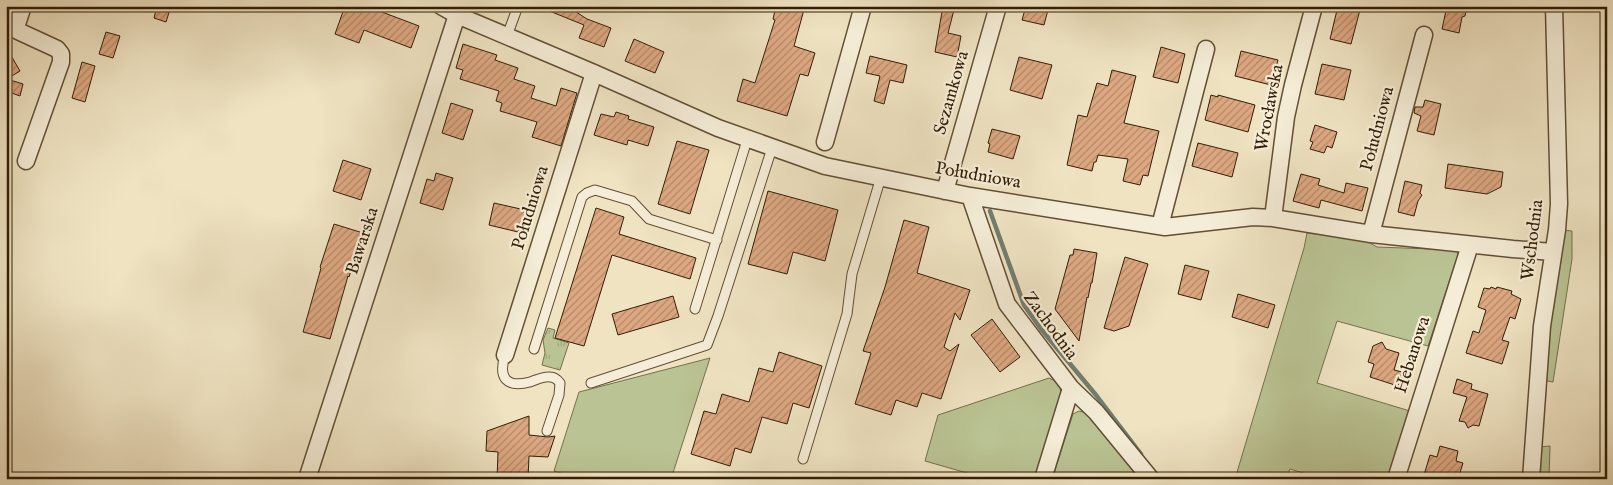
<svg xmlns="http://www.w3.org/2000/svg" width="1613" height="485" viewBox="0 0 1613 485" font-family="'IM FELL English',serif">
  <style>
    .grass { fill: #bac393; stroke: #76704c }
    .park { fill: url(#park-tufts); stroke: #76704c }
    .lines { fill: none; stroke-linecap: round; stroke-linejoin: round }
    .stream { stroke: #717e6f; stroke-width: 4.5 }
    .building { fill: url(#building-hatch); stroke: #331e05 }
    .service-casing { stroke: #624f34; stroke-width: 11 }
    .minor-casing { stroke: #624f34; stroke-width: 19 }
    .service { stroke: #f5edd7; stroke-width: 9 }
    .minor { stroke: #f5edd7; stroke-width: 16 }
    .labels { text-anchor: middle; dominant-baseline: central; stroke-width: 4.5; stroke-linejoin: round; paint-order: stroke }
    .street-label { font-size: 18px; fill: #331e05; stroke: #f5edd7 }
  </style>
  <defs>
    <pattern id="park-tufts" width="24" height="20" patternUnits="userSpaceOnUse" patternTransform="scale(1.25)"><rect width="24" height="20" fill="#bac393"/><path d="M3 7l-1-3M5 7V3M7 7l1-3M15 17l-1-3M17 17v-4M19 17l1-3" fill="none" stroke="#a0a77d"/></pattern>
    <pattern id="building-hatch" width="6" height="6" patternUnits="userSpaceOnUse" patternTransform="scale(1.25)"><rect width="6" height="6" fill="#dda882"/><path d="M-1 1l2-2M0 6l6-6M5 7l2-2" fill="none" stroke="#b48868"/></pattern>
  </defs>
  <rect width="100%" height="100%" fill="#efe3c2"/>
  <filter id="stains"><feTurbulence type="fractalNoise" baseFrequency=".004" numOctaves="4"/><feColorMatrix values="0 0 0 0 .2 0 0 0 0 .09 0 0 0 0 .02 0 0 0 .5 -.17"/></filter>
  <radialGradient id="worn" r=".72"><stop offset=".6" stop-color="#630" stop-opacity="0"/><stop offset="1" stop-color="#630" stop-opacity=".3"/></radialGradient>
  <path class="grass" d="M1563,230L1572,231V259L1553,382L1541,380Z
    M1307,233L1363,239L1377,247L1457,250L1458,255L1428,346L1337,321L1317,383L1410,411L1389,479H1323L1290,469L1286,479H1235L1304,248Z
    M710,358L671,479H580L554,471L579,392Z
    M1049,378L1059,383L1062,398L1038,479H988L925,461L938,415Z
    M1079,411L1091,414L1145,479H1052L1073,414Z
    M1550,446L1549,479H1537L1539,447Z"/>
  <path class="park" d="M548,328L555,330L553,338L569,343L560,370L542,365L545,353L543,340Z"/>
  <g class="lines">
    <path class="stream" d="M990,211L1024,305L1041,329L1096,395L1141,454"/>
  </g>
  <path class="building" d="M157,6H171L166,22L154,18Z
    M345,6L358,11L360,6H366L419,26L411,48L364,30L359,43L335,34Z
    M537,6H567L587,19L611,28L604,47L579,38L584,25Z
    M776,6H805L794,46L815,53L808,76L800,74L787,116L737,101L743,79L755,83L775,20L773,19Z
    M943,6H955L948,33L961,36L957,57L935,52Z
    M1026,6H1049L1044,25L1022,20Z
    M1338,6H1361L1351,44L1330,39Z
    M1447,6H1463L1466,11L1465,16L1462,17L1459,33L1442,29Z
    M106,32L120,36L113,58L99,54Z
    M634,39L664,52L655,73L625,61Z
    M463,44L497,55L495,60L518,68L514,79L535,86L531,98L556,106L561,88L577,93L561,146L532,137L537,122L500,111L502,103L496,101L499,91L460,79L463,70L456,68Z
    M6,47L20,71L7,79L23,84L20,96L6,91Z
    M1161,47L1185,54L1178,83L1153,77Z
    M1241,51L1278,60L1271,85L1235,76Z
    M870,56L907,65L903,83L890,80L884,104L874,101L880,76L866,73Z
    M1019,57L1052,65L1042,99L1010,90Z
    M82,62L95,66L85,102L72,98Z
    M1322,64L1351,70L1344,100L1315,94Z
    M1112,70L1136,76L1124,123L1159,131L1148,176L1143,175L1140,185L1123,181L1128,159L1098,155L1096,162H1094L1092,171L1067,165L1078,115L1087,117L1097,83L1108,86Z
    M1211,95L1218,97V95L1255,105L1248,132L1205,120Z
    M1425,100L1441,104L1434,135L1417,131L1421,116L1414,113L1415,107H1423Z
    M451,103L473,110L463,140L442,133Z
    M616,112L629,116L628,119L654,127L648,146L628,140L627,145L594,135L601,114L614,117Z
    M1315,125L1337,132L1332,148L1327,146L1324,153L1310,149L1313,142L1310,141Z
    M992,129L1020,136L1013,159L988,152L990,144L988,143Z
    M677,141L709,150L690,214L658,204Z
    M1198,143L1238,153L1232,177L1192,166Z
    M343,160L371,169L361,200L333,191Z
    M1448,164L1503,172L1501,187L1487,194L1445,188Z
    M436,173L453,178L443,210L420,203L427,179L434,181Z
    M1301,174L1320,179L1318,185L1344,193L1346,183L1368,188L1362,211L1321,200L1319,208L1293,201Z
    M1405,181L1422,185L1420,193L1422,195L1418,201L1414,216L1398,212Z
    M768,191L838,210L825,261L793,252L787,274L748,264Z
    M494,203L525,210L524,213L530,215L526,232L519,230L518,232L489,225Z
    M596,208L624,217L619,234L696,258L690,279L612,255L584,346L555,338Z
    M904,220L929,227L917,273L970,290L960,320L955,313L944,347L950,351L959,344L941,399L922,393L917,407L896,400L891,415L855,404L871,353L863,351L885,287Z
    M334,224L363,233L349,277L348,276L330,339L303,332L321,268L320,267Z
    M1074,249L1097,253L1092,283H1091L1088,298L1087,297L1079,341L1055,309L1070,255H1073Z
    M1125,257L1148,264L1129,326L1114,331L1104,328Z
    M1185,265L1209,271L1201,300L1178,294Z
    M1491,287L1496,289L1497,287L1512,291L1511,294L1521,299L1515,319L1510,317L1502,340L1509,342L1502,364L1466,353L1473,331L1479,333L1486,310L1478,307L1484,288L1490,289Z
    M1238,294L1275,305L1268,328L1232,317Z
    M673,296L679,317L618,335L612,314Z
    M992,319L1020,357L1000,372L971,335Z
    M1382,342L1386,349L1399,353L1394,370L1402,372L1398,386L1370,377L1374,364L1368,362L1373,346Z
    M779,352L822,366L809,408L793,403L787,424L762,417L751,453L735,448L730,466L691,454L704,411L716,414L722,394L749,402L759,368L773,372Z
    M1457,379L1472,384L1471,389L1488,394L1479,426L1473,425L1468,428L1465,422L1459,421L1467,397L1453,393Z
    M529,416V435L548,437L555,436L548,457L529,456L528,479H497L498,452L486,451L487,431Z
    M1440,446L1458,451L1456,461L1463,463L1458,479H1438L1424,475L1430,455L1437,457Z"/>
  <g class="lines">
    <defs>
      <path id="service" d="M507,36L518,6
        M695,309L747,140
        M534,349L582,197L587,193L595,190L632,201L649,219L717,240
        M505,355C498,378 506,388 530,382C536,380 544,376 550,377C554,377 557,379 560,383L559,395L547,431
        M591,383L707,345L718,316L772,148
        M803,459L847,314L852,274L881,177"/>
      <path id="minor" d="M23,6L16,27L18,31L57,49L61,54V62L26,161
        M441,6L457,15L594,73L718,128L825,166L970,196L1165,227L1253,217L1273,218L1371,234L1513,249L1553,252
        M825,142L863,6
        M945,191L998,6
        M970,196L1007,304L1071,388L1043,479
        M1273,218L1286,117L1293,85L1314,6
        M1160,226L1206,49
        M1371,234L1424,35
        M505,355L594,73
        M1071,388L1096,412L1151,479
        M307,479L457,15
        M1396,479L1470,245
        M1531,479L1542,326L1557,230L1559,204L1554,6"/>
    </defs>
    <use href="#service" class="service-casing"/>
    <use href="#minor" class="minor-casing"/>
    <use href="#service" class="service"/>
    <use href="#minor" class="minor"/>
  </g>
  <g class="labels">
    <g class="street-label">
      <text transform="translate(952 93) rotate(-74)">Sezamkowa</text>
      <text transform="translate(1270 108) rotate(-79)">Wrocławska</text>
      <text transform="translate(1378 129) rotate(-75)">Południowa</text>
      <text transform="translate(978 176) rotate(10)">Południowa</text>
      <text transform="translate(531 208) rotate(-73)">Południowa</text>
      <text transform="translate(1533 240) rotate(-83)">Wschodnia</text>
      <text transform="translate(363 241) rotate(-72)">Bawarska</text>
      <text transform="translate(1050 326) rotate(54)">Zachodnia</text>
      <text transform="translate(1413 355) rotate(-72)">Hebanowa</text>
    </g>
  </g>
  <rect width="1613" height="485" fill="none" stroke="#efe3c2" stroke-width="25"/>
  <rect x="8" y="8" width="1598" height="470" fill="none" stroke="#331e05" stroke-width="2.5"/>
  <rect x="12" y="12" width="1588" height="460" fill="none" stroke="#331e05"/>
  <rect width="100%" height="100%" filter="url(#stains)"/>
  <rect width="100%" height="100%" fill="url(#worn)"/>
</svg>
